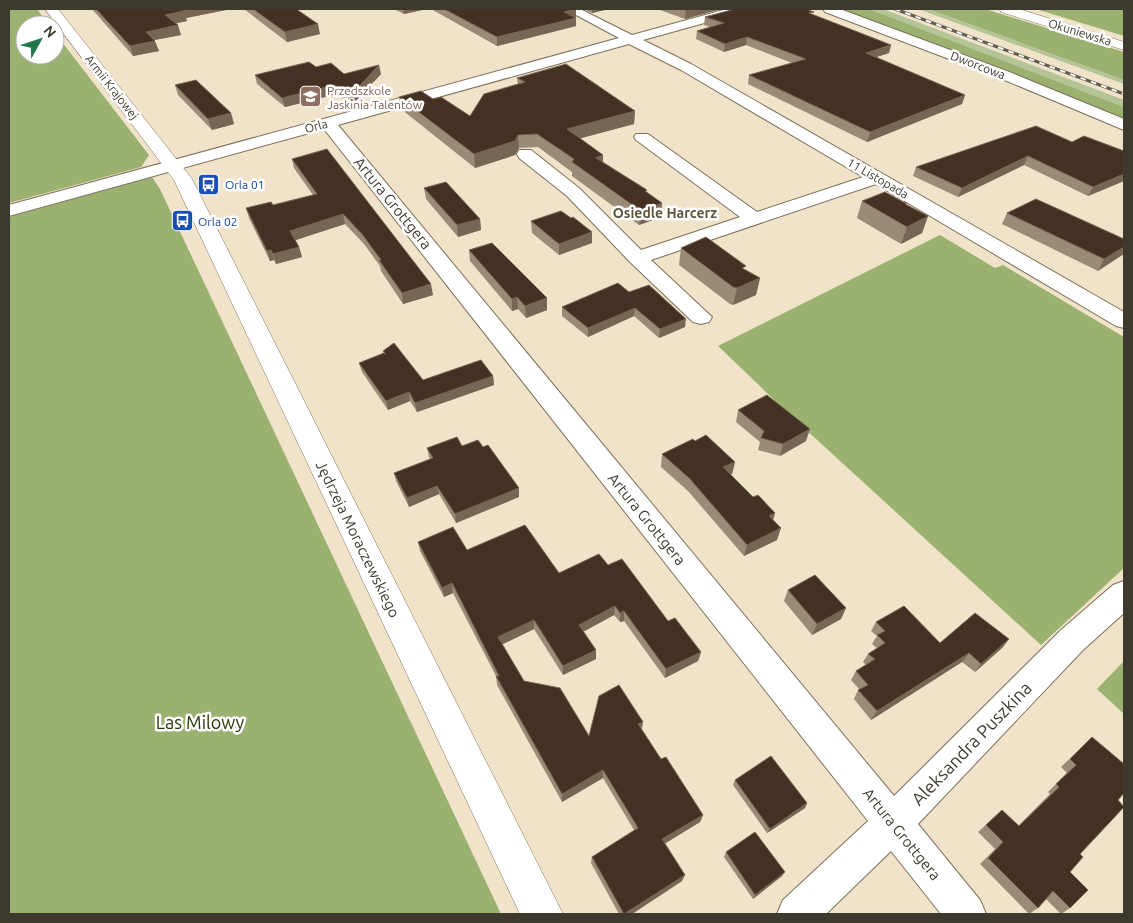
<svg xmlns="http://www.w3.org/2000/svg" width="1133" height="923" viewBox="0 0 1133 923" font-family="Ubuntu,sans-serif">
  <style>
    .green { fill: #b3c597 }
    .forest { fill: #9ab170 }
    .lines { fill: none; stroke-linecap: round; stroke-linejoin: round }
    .street-casing { stroke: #7d705a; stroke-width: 2 }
    .secondary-casing { stroke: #7d705a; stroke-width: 1 }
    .street { fill: #fff; fill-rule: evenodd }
    .secondary { fill: #fff; fill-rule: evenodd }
    .rail-casing { stroke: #645e50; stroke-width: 3 }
    .rail { stroke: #fff; stroke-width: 2; stroke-dasharray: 5.5; stroke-linecap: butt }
    .wall { fill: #9a8a76 }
    .shaded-wall { fill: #786655 }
    .building { fill: #443123; stroke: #786655 }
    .labels { text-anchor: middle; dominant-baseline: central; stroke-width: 5; stroke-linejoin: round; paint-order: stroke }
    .far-street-label { font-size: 12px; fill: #3e392f; stroke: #fff }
    .far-education-label { font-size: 12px; fill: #785e54; stroke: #fff; text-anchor: start }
    .far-transit-label { font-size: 12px; fill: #164399; stroke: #fff; text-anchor: start }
    .far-neighbourhood-label { font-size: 14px; font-weight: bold; fill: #60543e; stroke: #fff }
    .street-label { font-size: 15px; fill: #3e392f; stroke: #fff }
    .near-park-label { font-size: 18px; fill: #293705; stroke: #fff }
    .near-street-label { font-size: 18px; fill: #3e392f; stroke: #fff }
  </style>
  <rect width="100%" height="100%" fill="#f1e3ca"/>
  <path class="green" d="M869,9H883L1090,87L1124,100V107Z
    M918,9H928L1124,80V84Z"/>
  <path class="forest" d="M9,9H37L49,25H25V55H55V33L149,155L141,167L9,203Z
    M835,9H869L1124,107V121L998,70Z
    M928,9H985L1124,52V80Z
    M1036,9H1124V36Z
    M152,177L160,189L501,914H9V217Z
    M940,235L995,268L1003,265L1124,337V568L1041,645L791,416L718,346Z
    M1124,661V714L1097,689Z"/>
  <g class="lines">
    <defs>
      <path id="street" d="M565,9H580L632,35L727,9H746L744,12L643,40L691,64L1124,312V328L1116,326L876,184L651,260L712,317L709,322L701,324L693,322L630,262L567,196L519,158L517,154L519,150H531L579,188L641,250L740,217L636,140L634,137L636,134H648L757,212L863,177L681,70L629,44L338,125L894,796L1061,630L1113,585L1124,581V613L1083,650L918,824L980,900L986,914H941L891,851L826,914H777L783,900L868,821L324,129L9,216V205L619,38Z
        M823,9H840L1012,73L1124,119V130L1002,79L825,12Z"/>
      <path id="secondary" d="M45,9H58L192,179L563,914H520L174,180Z
        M1000,9H1019L1124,42V50L1001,12Z"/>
    </defs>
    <use href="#street" class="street-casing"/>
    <use href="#secondary" class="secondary-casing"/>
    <use href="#street" class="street"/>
    <use href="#secondary" class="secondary"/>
    <defs>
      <path id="rail" d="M895,9L1124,94"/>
    </defs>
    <use href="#rail" class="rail-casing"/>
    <use href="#rail" class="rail"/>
  </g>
  <path class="wall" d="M92,9H231L186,18L187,21L175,23L181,35L154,40L159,51L133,56Z
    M244,9H296L320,34L287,42Z
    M394,9H427L404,14Z
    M431,9H576V17L575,18L576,26L497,46Z
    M583,9H609L592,13Z
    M657,9H721L685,19Z
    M813,15L891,45L889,53L876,57L965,95L962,104L867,142L748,84L749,75L792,63L746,45L724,52L696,39L697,31L710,27L704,25L705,17Z
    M316,67L344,74H381L352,105L337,94L285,107L257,84L255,75Z
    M517,78L635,111L634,124L580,138L603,155V162L647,192L661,217L639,225L572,176V172L538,147L519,148L515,155L475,168L401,109L399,97L433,99L470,116L518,84Z
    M175,85L231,113L234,124L212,130L178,95Z
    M1072,142L1124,151V181L1088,196L1024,165L958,197L913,176L916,167Z
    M292,159L433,295L403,304L381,271L380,266L364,244L345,224L295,240L299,247L302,257L276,264L274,260L270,261L249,218L246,208L273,205L313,195L294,168Z
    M424,188L480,219L481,230L458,237L426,199Z
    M862,201L907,204L906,205L928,216L922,233L901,244L857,218Z
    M1007,213L1124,239L1098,271L1002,224Z
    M571,218L592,243L559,255L532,233L531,221Z
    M681,248L760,278L756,295L733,305L730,304L679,265Z
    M469,250L547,298V310L526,318L518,309L512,311L470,261Z
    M629,292L685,327L659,338L634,316L588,337L562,316V307Z
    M383,351L423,380L493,376L494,385L417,412L410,401L388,410L362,372L359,363L384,353Z
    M738,410L806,441L780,456L758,450L760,442L736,422Z
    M695,441L735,462L732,474H730L773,520L777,540L744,556L688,491L661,467L662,454Z
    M462,446L519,497L456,523L439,494L409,507L396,481L394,473L430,459L429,457L427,448Z
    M418,542L467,550L559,573L608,565L701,652L698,661L665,678L624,621L620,622L614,615L583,632L596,650V659L563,675L534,629L502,644L524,681L589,736L643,722L642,729L661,759L703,815L700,822L665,843L682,881L632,914H619L591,863L592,857L634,830L603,778L562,802L497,685L496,676L453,593L444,597L420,551Z
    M788,590L846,608L841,619L812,635L784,601Z
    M876,622L940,643L1009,639L1002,648L975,672L962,662L871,720L854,699L858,690H860L851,680L856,671L866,665L863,662L868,654L877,648L872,644L877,636L871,631Z
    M1092,737L1118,800L1080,854L1070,872V908L1061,914L1046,899L1038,908L1029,914L980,864L995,849L978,832L1002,810L1018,826L1050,794L1048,792L1067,773L1061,767Z
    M735,780L807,803L805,808L767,833L733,785Z
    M726,852L782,876L753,899L724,857Z"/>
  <path class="shaded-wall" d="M182,9H231L186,18L187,21L169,25L165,15Z
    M403,9H427L404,14Z
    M576,9V17L564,20V12Z
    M592,9H609L592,13Z
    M692,9H721L685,19L686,10Z
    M576,18V26L497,46V37Z
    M318,24L320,34L287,42L285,32Z
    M178,25L181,35L149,41L146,32Z
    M747,37L746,45L724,52L725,44Z
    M155,41L159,51L133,56L130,46Z
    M891,45L889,53L864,61L866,53Z
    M379,65L381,74L352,105L350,96Z
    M335,85L337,94L285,107L282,98Z
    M965,95L962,104L867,142L870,132Z
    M635,111L634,124L567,142V129Z
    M231,113L234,124L212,130L208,119Z
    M518,135L519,148L515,155L475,168L474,154Z
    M603,155V169L596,158Z
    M1028,156L1024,165L958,197L962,188Z
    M1124,174V181L1088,196L1093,187Z
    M662,203L661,217L639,225L641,211Z
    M343,214L345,224L293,241L290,231Z
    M928,216L922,233L901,244L907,227Z
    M480,219L481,230L458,237L457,225Z
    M592,232V243L559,255V244Z
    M299,247L302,257L276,264L273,254Z
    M1124,247V254L1098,271L1104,259Z
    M271,250L274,260L270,261L267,251Z
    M760,278L756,295L733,305L737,288Z
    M431,284L433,295L403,304L402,293Z
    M517,297L518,309L512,311V299Z
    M547,298V310L526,318L525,306Z
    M635,308L634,316L588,337V328Z
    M686,319L685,327L659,338L660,329Z
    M493,376L494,385L417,412L415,403Z
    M409,392L410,401L388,410L386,401Z
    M810,429L806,441L780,456L783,444Z
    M735,462L732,474L720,479L723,467Z
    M437,486L439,494L409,507L407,498Z
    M519,488V497L456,523L455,514Z
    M775,513L772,525L769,516Z
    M781,528L777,540L744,556L747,545Z
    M452,583L453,593L444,597L442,588Z
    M615,606L614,615L579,634V625Z
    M846,608L841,619L812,635L817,624Z
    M624,611V621L620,622V613Z
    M534,620V629L499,646L498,637Z
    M1009,639L1002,648L975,672L981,664Z
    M596,650V659L563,675V666Z
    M701,652L698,661L665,678L666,669Z
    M969,653L962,662L871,720L877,711Z
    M643,722L641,730L638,724Z
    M603,770V778L562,802V794Z
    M807,803L805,808L767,833L770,829Z
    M703,815L700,822L661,846L662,839Z
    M785,872L782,876L753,899L755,895Z
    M685,875L682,881L632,914H624Z"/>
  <path class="building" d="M96,9H185H182L184,11L165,15L178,25L146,32L155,41L130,46Z
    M253,9H296L318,24L285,32Z
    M444,9H576L564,12L576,18L497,37Z
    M681,9H692L686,10Z
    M735,9H805L814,12L809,13L891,45L866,53L965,95L870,132L749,75L806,59L747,37L725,44L697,31L724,23L705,17Z
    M309,62L316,67L331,63L344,74L379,65L350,96L335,85L282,98L255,75Z
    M566,64L635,111L567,129L603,155L596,158L647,190L645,191L662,203L641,211L572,162L574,159L537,134L518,135L515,141L474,154L399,97L421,91L433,99L441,97L470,116L484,94L525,82L517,78Z
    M196,80L231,113L208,119L175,85Z
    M1036,126L1072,142L1084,136L1124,151V174L1093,187L1028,156L962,188L916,167Z
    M327,149L431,284L402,293L379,260H381L362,234L343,214L290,231L299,247L273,254L271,250L267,251L246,208L271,202L273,205L317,194L292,159Z
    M446,182L480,219L457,225L424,188Z
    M885,192L907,204H905L928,216L907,227L862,201Z
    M1036,199L1124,239V247L1104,259L1007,213Z
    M561,211L571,218L573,217L592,232L559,244L531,221Z
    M706,237L746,266L742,268L760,278L737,288L733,287L681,248Z
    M492,243L547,298L525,306L517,297L512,299L469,250Z
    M618,283L629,292L649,285L686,319L660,329L635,308L588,328L562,307Z
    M394,343L423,380L481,360L493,376L415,403L409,392L386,401L359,363L384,353L386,355L383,351Z
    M767,395L810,429L783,444L761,438L764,431L738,410Z
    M706,435L735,462L723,467L753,497L758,495L775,513L769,516L781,528L747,545L690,479L662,454L693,439L695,441Z
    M457,437L462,446L478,440L483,447L488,445L519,488L455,514L437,486L407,498L394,473L433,458L427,448Z
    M525,525L559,573L599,554L608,565L622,559L668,621L675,618L701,652L666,669L624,611L620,613L615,606L579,625L596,650L563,666L534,620L498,637L524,681L560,688L589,736L599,696L619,685L643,722L638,724L661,759L666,757L703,815L662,839L685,875L624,914L592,857L638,828L603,770L562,794L496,676H499L452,583L442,588L418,542L453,527L467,550Z
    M815,575L846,608L817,624L788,590Z
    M904,606L940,643L975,613L1009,639L981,664L969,653L877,711L858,690L868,685L856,671L875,659L868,654L885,643L877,635L885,631L876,622Z
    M1092,737L1124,764V793L1118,800L1124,807L1080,854L1083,857L1070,872L1088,890L1070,908L1053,891L1038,908L988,858L1003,842L986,825L1002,810L1019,826L1059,787L1056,784L1076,765L1070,759Z
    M771,756L807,803L770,829L735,780Z
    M755,832L785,872L755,895L726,852Z"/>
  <defs>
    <symbol id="school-square" viewBox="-11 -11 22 22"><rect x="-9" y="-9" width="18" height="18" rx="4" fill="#8d6e63" stroke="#fff"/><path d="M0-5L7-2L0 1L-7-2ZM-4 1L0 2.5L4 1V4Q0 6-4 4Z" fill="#fff"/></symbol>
    <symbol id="bus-square" viewBox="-11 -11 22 22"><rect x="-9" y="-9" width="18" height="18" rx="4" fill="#1a4fb4" stroke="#fff"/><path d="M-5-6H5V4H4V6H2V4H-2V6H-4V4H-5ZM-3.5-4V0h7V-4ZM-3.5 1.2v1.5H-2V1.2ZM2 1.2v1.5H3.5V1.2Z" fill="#fff"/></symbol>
  </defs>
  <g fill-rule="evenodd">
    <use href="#school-square" x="298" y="84" width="25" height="25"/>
    <use href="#bus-square" x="196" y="172" width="25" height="25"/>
    <use href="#bus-square" x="170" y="208" width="25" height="25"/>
  </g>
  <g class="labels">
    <g class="far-street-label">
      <text transform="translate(1080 32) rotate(17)">Okuniewska</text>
      <text transform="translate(978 65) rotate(21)">Dworcowa</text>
      <text transform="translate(112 87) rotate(52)">Armii Krajowej</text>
      <text transform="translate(316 126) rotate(-15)">Orla</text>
      <text transform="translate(878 178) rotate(30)">11 Listopada</text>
    </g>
    <g class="far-education-label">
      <text x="327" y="90">Przedszkole<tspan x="327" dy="14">Jaskinia Talentów</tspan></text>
    </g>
    <g class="far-transit-label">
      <text x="225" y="184">Orla 01</text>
      <text x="198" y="221">Orla 02</text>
    </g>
    <g class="far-neighbourhood-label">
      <text x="665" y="213">Osiedle Harcerz</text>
    </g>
    <g class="street-label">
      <text transform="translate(393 203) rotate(51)">Artura Grottgera</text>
      <text transform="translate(647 519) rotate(51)">Artura Grottgera</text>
      <text transform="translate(358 539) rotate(64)">Jędrzeja Moraczewskiego</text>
      <text transform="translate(902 834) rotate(51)">Artura Grottgera</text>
    </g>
    <g class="near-park-label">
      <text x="200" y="722">Las Milowy</text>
    </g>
    <g class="near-street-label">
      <text transform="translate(971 743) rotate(-46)">Aleksandra Puszkina</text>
    </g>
  </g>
  <rect width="1133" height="923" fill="none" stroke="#3e392f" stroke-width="20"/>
  <g transform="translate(40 40) rotate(50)"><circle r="24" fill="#ffffff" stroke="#b2b0ac"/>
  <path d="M0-4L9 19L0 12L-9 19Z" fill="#21784b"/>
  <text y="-8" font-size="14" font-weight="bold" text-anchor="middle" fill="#3e392f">N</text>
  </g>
</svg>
